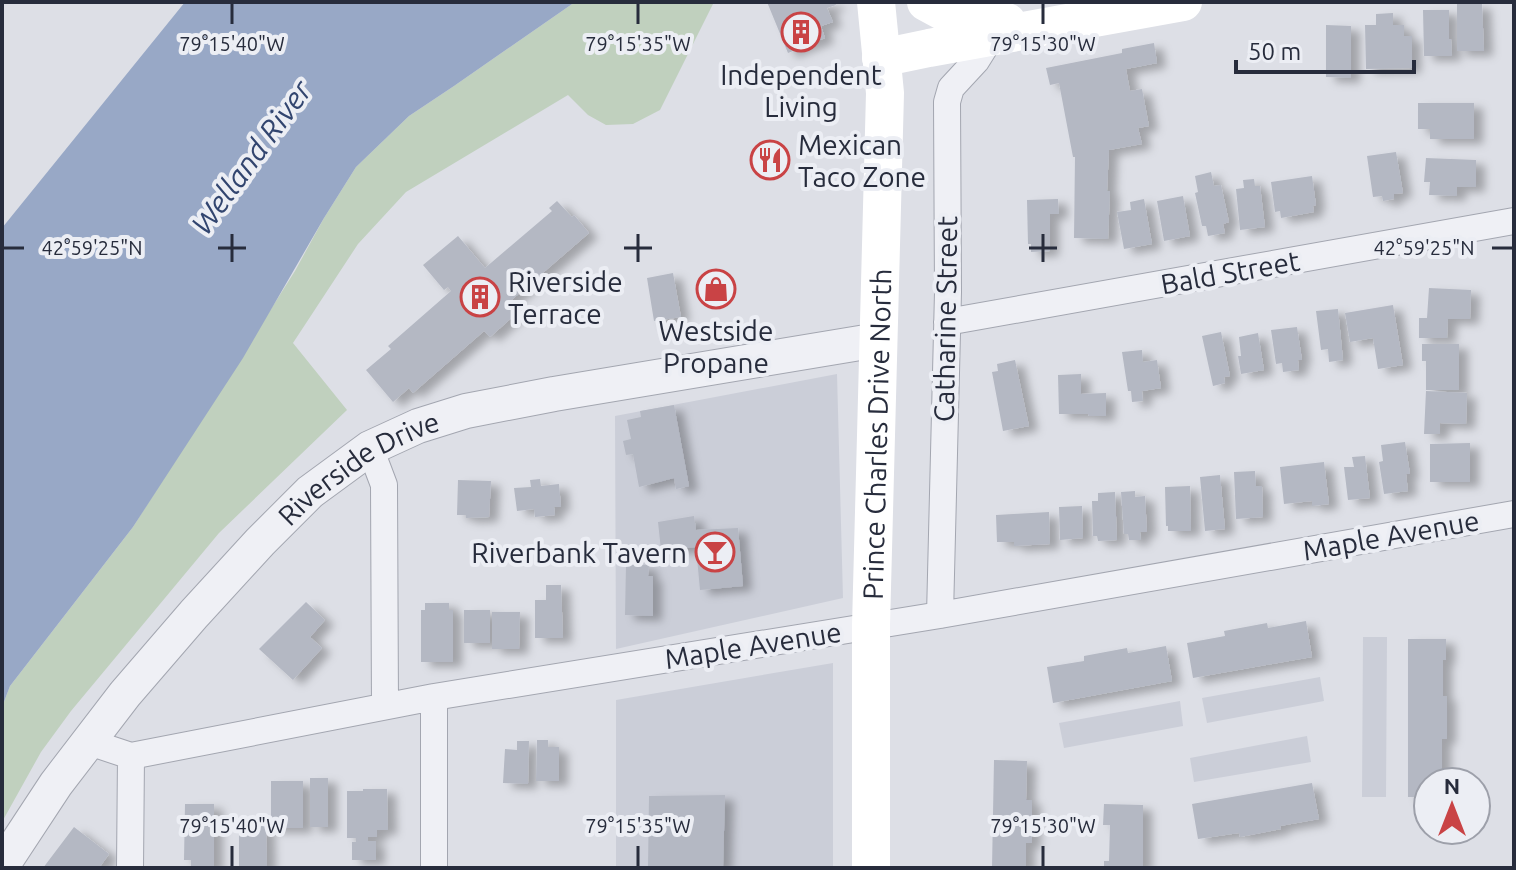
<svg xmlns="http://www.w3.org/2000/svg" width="1516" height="870" viewBox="0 0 1516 870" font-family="Ubuntu,sans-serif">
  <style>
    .built { fill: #cbced8 }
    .green { fill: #c0d0be }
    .water { fill: #98a8c6 }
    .building { fill: #b4b8c3; filter: url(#shadow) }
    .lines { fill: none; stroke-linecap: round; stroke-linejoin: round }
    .minor-casing { stroke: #a3a6b0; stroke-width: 28 }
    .tertiary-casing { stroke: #a3a6b0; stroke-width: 36 }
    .minor { stroke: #eff0f5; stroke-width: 26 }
    .tertiary { stroke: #eff0f5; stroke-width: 34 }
    .secondary { stroke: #fff; stroke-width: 38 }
    .ticks { fill: none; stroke: #272c3c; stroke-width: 3 }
    .labels { text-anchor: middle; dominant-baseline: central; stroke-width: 8; stroke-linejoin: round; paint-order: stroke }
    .poi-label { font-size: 28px; fill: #272c3c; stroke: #eceef4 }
    .street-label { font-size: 28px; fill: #272c3c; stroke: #eceef4 }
    .water-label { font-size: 30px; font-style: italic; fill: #32456f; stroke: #eceef4 }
    .ticks-label { font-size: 20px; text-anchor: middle; fill: #272c3c; stroke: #eceef4; stroke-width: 8; stroke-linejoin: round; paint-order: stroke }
  </style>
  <defs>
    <filter id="shadow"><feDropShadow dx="9" dy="5" stdDeviation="4" flood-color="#0004"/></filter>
  </defs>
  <rect width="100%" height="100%" fill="#dddfe6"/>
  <path class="built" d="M837,374L843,598L616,649L615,416Z
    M1363,637H1387L1386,797H1362Z
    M833,663V868H616V700Z
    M1320,677L1324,701L1207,723L1202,698Z
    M1180,701L1183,726L1064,748L1059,723Z
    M1307,736L1311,762L1194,782L1190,758Z"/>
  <path class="green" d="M575,2H714L660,110L633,124L606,125L588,115L568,95L406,192L358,244L293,343L347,410L219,533L71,711L41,752L2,822V707L10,686L133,527L295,271L324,218L356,167L409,116L454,86Z"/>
  <path class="water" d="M185,2H575L454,86L409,116L356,167L324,218L243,358L133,527L10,686L2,707V228Z"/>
  <path class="building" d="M767,2H835L836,5L827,8L833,22L821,26L825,38L788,53Z
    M1457,4H1482L1484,51H1457Z
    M1423,10H1449V39H1451L1452,56H1424Z
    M1393,13V25H1404V36H1412V68L1366,69L1365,25H1376V14Z
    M1326,25L1351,26V78L1326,77Z
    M1154,43L1157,63L1126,69L1130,91L1142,89L1149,126L1138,128L1142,144L1109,150L1107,191H1110L1108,239L1074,238L1075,157H1073L1059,83L1050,85L1046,68L1122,53V49Z
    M1418,103H1474V139H1430V129H1418Z
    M1396,152L1403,193L1394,194V199L1383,201L1382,196L1373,197L1367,156Z
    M1426,158L1476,160V187H1457V196L1429,195L1430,182H1424Z
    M1211,172L1214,186L1221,185L1229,222L1223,224L1225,233L1208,236L1206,226H1202L1195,193L1198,192L1195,176Z
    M1312,176L1316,205L1313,206L1314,212L1281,218L1280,211L1275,212L1271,182Z
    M1254,179L1255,186H1260L1265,227L1240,230L1236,189L1244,188L1243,180Z
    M1183,196L1190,236L1164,241L1157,201Z
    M1058,199L1059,214H1050V251L1031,252V244H1028L1027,200Z
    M1144,199L1152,244L1124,249L1117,212L1131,210L1130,202Z
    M557,201L572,217L574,215L589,233L508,303L517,313L490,337L484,331L413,393L409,388L393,402L366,370L391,349L388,346L451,291L448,287L444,290L423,265L458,236L485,268L552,211L549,208Z
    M673,273L681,317L654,321L647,278Z
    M1429,288L1471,290L1470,319H1448L1447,338H1419V318H1427Z
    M1393,305L1403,365L1378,369L1373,338L1350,342L1345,313Z
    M1338,309L1343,360L1329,362L1328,349L1321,350L1316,311Z
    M1297,327L1302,360H1298L1299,370L1283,372L1282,363L1276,364L1271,330Z
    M1221,332L1230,376L1224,377L1225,383L1213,386L1202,336Z
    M1258,333L1264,370L1241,374L1238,356H1241L1239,337Z
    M1422,344H1459V390H1426V361H1422Z
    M1142,350L1143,362L1157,360L1161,388L1142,391L1143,401L1132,402L1131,391H1128L1122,352Z
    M1015,360L1029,426L1003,431L992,372L998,371L997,364Z
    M1081,374V394L1106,393V416H1089L1088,414H1059L1058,375Z
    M1426,391L1467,393L1466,424L1440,423V434H1424Z
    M674,405L689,486L676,489L674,478L639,487L633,454L626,455L623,441L631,439L627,420L641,417L640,411Z
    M1405,442L1410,474H1406L1408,491L1384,494L1379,462L1383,461L1381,445Z
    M1470,443V482H1430V444Z
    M1365,456L1370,498L1348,500L1344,467H1354L1352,457Z
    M1324,462L1329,504L1312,506V501L1284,504L1280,467Z
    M1255,471L1256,486H1262L1263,517L1236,519L1234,472Z
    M1220,475L1225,529L1205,531L1200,477Z
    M540,479L541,486L559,484L561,507H554L555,515L535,517L534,509L517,511L514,488L531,487L530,480Z
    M458,480L491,481L489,517L466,518V515H457Z
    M1190,486L1191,531H1168V526H1166L1165,487Z
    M1135,491V497L1145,496L1147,532H1140L1141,540H1129L1128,534H1124L1121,492Z
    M1115,492L1117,540L1098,541L1097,536H1093L1092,501H1098V493Z
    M1082,506L1083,538L1060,540L1059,507Z
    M1049,512L1050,544L1014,546V542H997L996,515Z
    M694,516L696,530L738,528L743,586L700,590L696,547L661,550L658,522Z
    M626,565H649L648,576H653V616L625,615Z
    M546,585H561L563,638H535V600H546Z
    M306,602L325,620L310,637L322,648L293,680L259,649Z
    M425,603H449V610H453V662H421V610H425Z
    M464,610H490V643H464Z
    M492,612H520L519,649H492Z
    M1306,621L1312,657L1193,678L1187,643L1225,636L1224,631L1267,623L1268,628Z
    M1408,639H1446V660H1443V696H1447V739H1442V777H1447V782H1428V797H1408Z
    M1166,646L1172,681L1053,703L1047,667L1084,661V656L1127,648L1128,653Z
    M537,740H548V747H559V781H536Z
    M517,741H529L528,784L503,783L505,749L517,750Z
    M994,760L1027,761L1026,800H1032V843H1026V868H992Z
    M310,778H328V827H310Z
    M271,781H303V828H271Z
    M1312,783L1319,819L1280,826L1281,829L1240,837L1239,833L1198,839L1192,804Z
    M363,789H387L388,830H377V837H368V841H376V860H352V842H356V838H347V791H363Z
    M725,795L723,868H648L649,796Z
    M185,804H214V868H191V860H184Z
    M1104,804L1143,805V868H1104V861H1109L1110,825H1103Z
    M266,823L267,868H239V824Z
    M74,827L109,854L99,868H43Z"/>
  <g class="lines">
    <defs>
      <path id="minor" d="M947,322L1514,221
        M370,448L384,485L385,706
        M940,615L948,292L947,102L951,88L976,61L991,37
        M89,742L131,756L434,697L940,615L1514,514
        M130,868L131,756
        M434,868V697"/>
      <g id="tertiary">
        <path id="s1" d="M2,866L56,784L125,694L194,614L260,542L310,492L370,448L418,426L466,411L554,394L878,340"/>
      </g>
    </defs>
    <use href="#minor" class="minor-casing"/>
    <use href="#tertiary" class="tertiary-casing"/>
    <use href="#minor" class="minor"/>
    <use href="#tertiary" class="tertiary"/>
    <g class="secondary">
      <path d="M926,2L950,15L1007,22"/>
      <path d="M881,58L929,48L1183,2"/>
      <path id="s2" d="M871,868V626L885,93L876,2"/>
    </g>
  </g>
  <path class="ticks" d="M232,4V24M638,4V24M1043,4V24M232,234V262M638,234V262M1043,234V262M4,248H24M218,248H246M624,248H652M1029,248H1057M1492,248H1512M232,846V866M638,846V866M1043,846V866"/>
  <defs>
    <symbol id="building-ring" viewBox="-11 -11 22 22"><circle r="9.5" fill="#eceef4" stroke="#c94345" stroke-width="1.5"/><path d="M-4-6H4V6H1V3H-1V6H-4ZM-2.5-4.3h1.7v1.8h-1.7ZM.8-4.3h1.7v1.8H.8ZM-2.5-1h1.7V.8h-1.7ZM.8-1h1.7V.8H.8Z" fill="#c94345"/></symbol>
    <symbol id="restaurant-ring" viewBox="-11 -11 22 22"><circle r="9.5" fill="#eceef4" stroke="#c94345" stroke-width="1.5"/><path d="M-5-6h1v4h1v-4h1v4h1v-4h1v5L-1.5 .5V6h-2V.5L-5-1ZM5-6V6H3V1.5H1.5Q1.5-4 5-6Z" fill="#c94345"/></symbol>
    <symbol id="shop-ring" viewBox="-11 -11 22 22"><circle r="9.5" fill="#eceef4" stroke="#c94345" stroke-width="1.5"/><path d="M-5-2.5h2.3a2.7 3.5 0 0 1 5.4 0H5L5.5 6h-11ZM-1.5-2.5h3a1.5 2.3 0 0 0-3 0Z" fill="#c94345"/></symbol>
    <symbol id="bar-ring" viewBox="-11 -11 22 22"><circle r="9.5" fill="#eceef4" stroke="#c94345" stroke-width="1.5"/><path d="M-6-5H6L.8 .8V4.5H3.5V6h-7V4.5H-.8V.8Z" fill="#c94345"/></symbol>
  </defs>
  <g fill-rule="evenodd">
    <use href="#building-ring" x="779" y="10" width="44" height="44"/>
    <use href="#restaurant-ring" x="748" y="138" width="44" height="44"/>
    <use href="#shop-ring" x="694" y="267" width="44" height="44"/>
    <use href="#building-ring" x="458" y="275" width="44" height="44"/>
    <use href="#bar-ring" x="693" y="530" width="44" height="44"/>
  </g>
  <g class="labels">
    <g class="poi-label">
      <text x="801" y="74">Independent<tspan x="801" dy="32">Living</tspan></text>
      <text x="798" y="144" text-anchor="start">Mexican<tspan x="798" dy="32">Taco Zone</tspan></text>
      <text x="508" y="281" text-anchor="start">Riverside<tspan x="508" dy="32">Terrace</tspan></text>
      <text x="716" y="330">Westside<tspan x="716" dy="32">Propane</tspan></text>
      <text x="687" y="552" text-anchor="end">Riverbank Tavern</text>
    </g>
    <g class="street-label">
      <text transform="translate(1230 272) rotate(-10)">Bald Street</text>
      <text transform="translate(945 319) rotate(-89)">Catharine Street</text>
      <text stroke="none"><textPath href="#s2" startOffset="434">Prince Charles Drive North</textPath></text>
      <text stroke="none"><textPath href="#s1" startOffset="540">Riverside Drive</textPath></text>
      <text transform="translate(1391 535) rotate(-10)">Maple Avenue</text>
      <text transform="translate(753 645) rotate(-9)">Maple Avenue</text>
    </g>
    <g class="water-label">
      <text transform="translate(251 157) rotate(-54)">Welland River</text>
    </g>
  </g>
  <g class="ticks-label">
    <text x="232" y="51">79°15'40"W</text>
    <text x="638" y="51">79°15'35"W</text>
    <text x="1043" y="51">79°15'30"W</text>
    <text x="92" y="255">42°59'25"N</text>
    <text x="1424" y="255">42°59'25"N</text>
    <text x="232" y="833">79°15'40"W</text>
    <text x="638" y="833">79°15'35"W</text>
    <text x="1043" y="833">79°15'30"W</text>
  </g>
  <rect width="1516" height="870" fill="none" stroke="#272c3c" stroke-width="8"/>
  <g transform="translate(1452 806)"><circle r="38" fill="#eceef4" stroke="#9da0aa" stroke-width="2"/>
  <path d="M0-6L14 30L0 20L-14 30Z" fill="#c94345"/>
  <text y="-12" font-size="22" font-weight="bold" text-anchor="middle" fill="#272c3c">N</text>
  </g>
  <path d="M1236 60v12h178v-12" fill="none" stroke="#272c3c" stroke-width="4"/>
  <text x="1248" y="60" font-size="24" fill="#272c3c" stroke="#eceef4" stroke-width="6" paint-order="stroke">50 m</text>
</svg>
